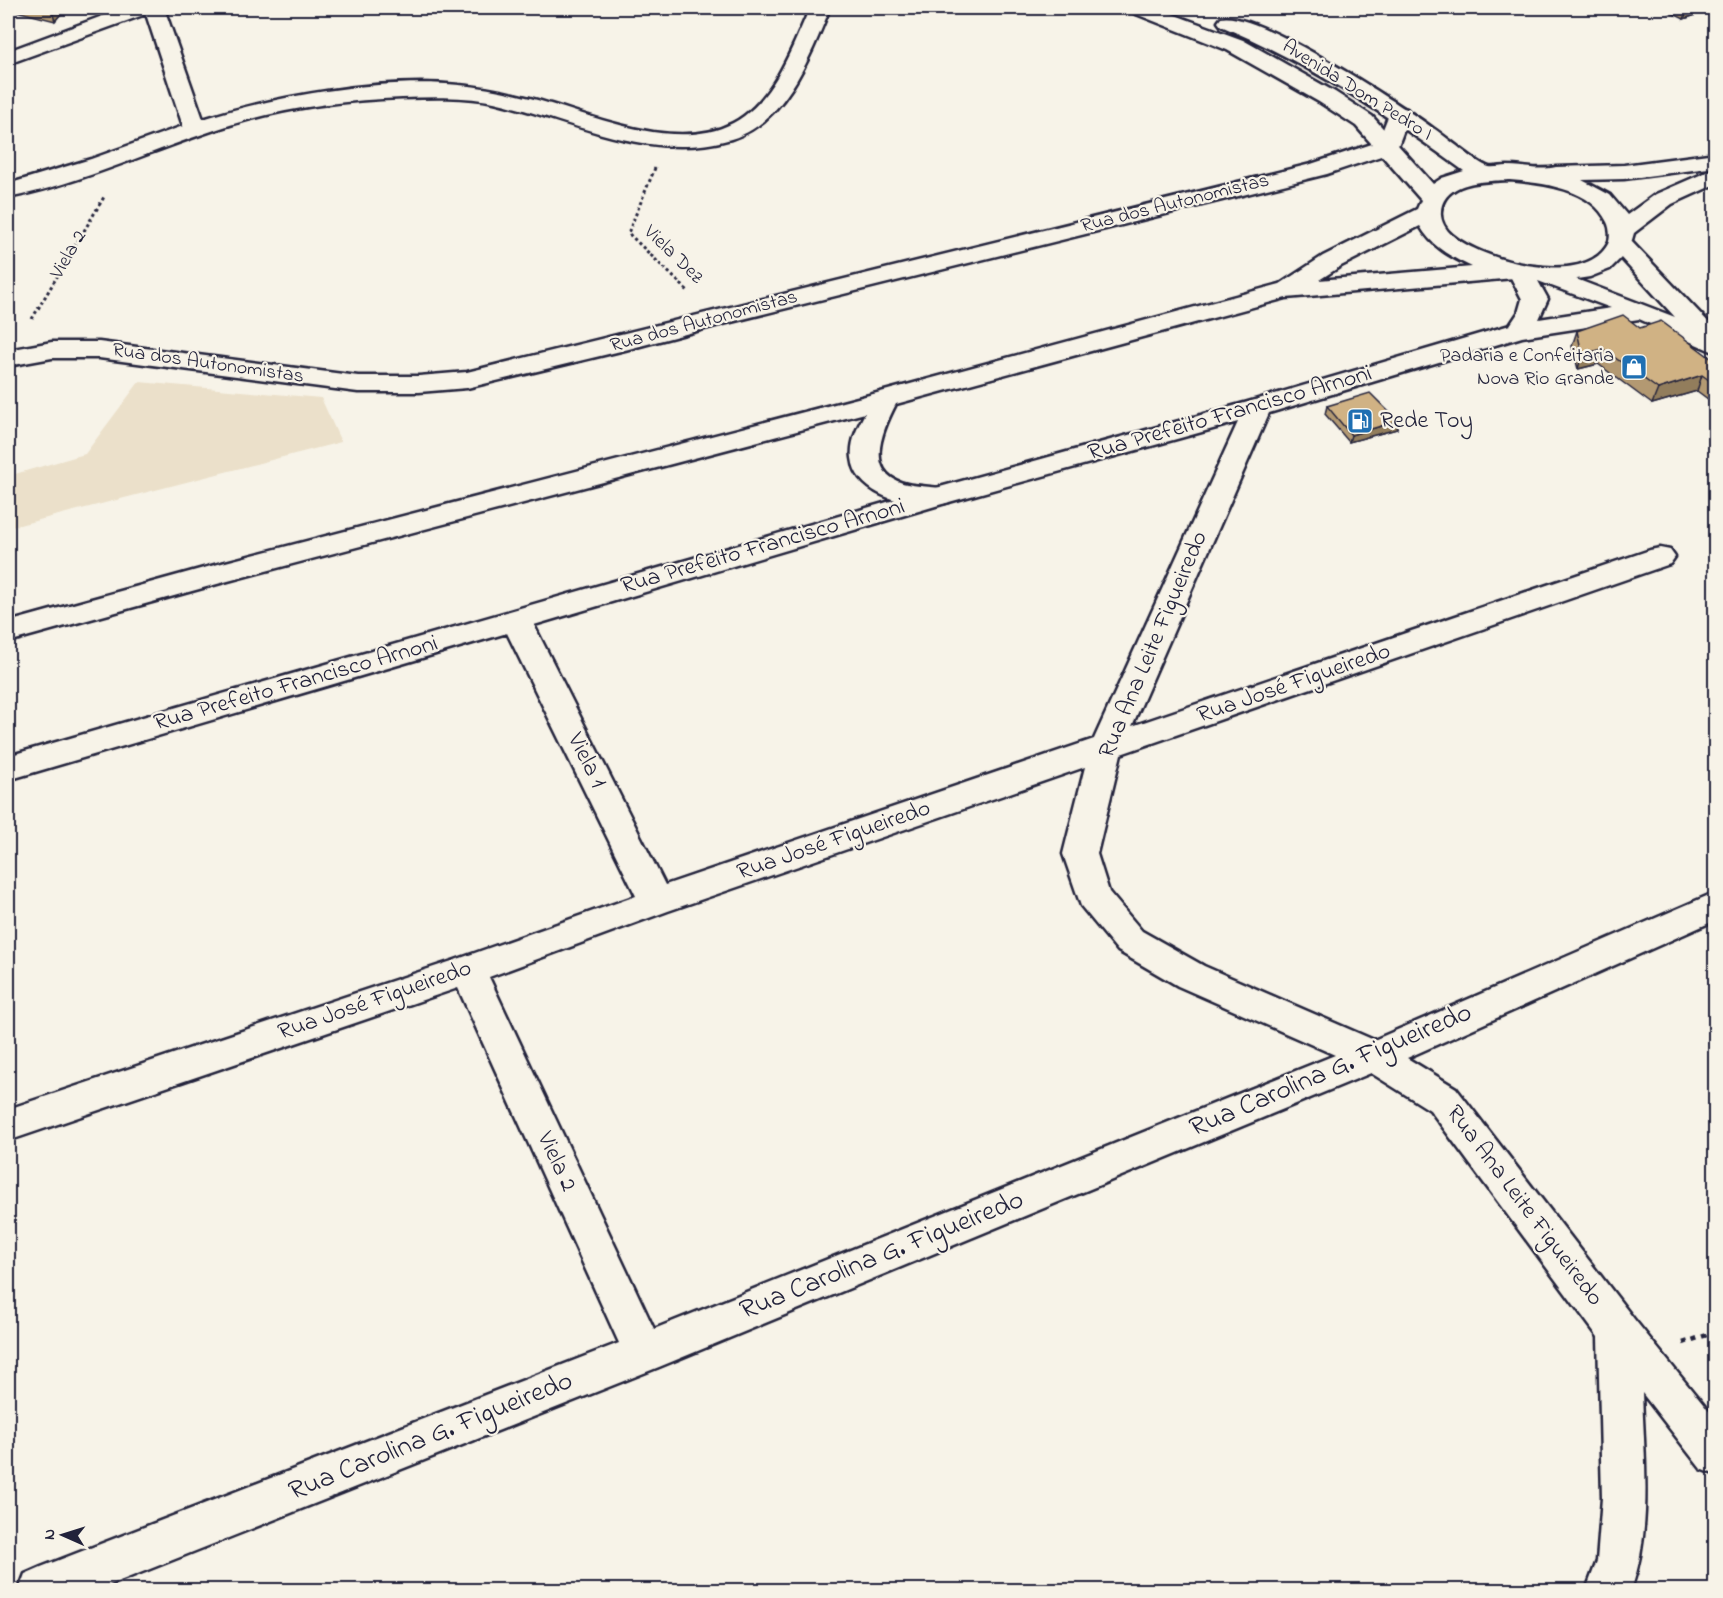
<svg xmlns="http://www.w3.org/2000/svg" width="1723" height="1598" viewBox="0 0 1723 1598" font-family="'Indie Flower',sans-serif">
  <style>
    .built { fill: #ebe0ca }
    .lines { fill: none; stroke-linecap: round; stroke-linejoin: round }
    .minor-casing { stroke: #22223b; stroke-width: 5 }
    .major-casing { stroke: #22223b; stroke-width: 5 }
    .path-far1 { stroke: #22223b; stroke-width: 3; stroke-dasharray: 3 3; stroke-linecap: butt }
    .path { stroke: #22223b; stroke-width: 4.5; stroke-dasharray: 5 5; stroke-linecap: butt }
    .minor { fill: #f7f3e8; fill-rule: evenodd }
    .major { fill: #f7f3e8; fill-rule: evenodd }
    .wall { fill: #b39972; stroke: #22223b; stroke-width: 1.5 }
    .shaded-wall { fill: #927d5c; stroke: #22223b; stroke-width: 1.5 }
    .building { fill: #d0b284; stroke: #22223b; stroke-width: 1.5 }
    .labels { text-anchor: middle; dominant-baseline: central; stroke-width: 4.5; stroke-linejoin: round; paint-order: stroke }
    .far-street-label { font-size: 20px; fill: #22223b; stroke: #f7f3e8 }
    .far-poi-label { font-size: 20px; fill: #22223b; stroke: #f7f3e8; text-anchor: end }
    .street-label { font-size: 24px; fill: #22223b; stroke: #f7f3e8 }
    .poi-label { font-size: 24px; fill: #22223b; stroke: #f7f3e8; text-anchor: start }
    .near-street-label { font-size: 28px; fill: #22223b; stroke: #f7f3e8 }
  </style>
  <rect width="100%" height="100%" fill="#f7f3e8"/>
  <filter id="ink" filterUnits="userSpaceOnUse"><feTurbulence type="fractalNoise" baseFrequency=".0167" numOctaves="2"/><feDisplacementMap in="SourceGraphic" scale="12" xChannelSelector="R" yChannelSelector="G"/><feConvolveMatrix kernelMatrix="1 2 1 2 8 2 1 2 1" color-interpolation-filters="sRGB"/></filter>
  <g filter="url(#ink)">
    <path class="built" d="M139,382L321,398L341,442L8,528V476L85,454Z"/>
    <g class="lines">
      <defs>
        <path id="minor" d="M124,8H164L203,119C275,96 384,77 459,85C483,87 507,92 530,98C588,113 674,154 733,123C774,101 792,47 810,8H830C811,55 785,123 731,139C649,163 572,120 494,102C464,96 432,97 402,98C345,100 285,108 230,125C156,148 84,183 8,198V184L91,159L183,126L146,14L8,64V51Z
          M1399,107L1407,109L1410,114L1396,151L1327,174L727,323L625,350L467,388L419,392H358L99,358H52L8,366V350L52,342H99L358,376H419L467,372L1311,164L1378,142L1391,109Z
          M1621,238L1630,240L1715,329L1716,353L1639,319L1522,337L1269,413L1132,726L1650,550L1660,548L1670,550L1675,557L1670,564L1121,754L1097,854L1109,892L1142,931L1204,966L1374,1040L1716,892V920L1407,1058L1456,1088L1634,1319L1716,1420V1475L1701,1469L1642,1393C1644,1459 1653,1528 1631,1590H1586L1597,1561L1602,1498L1598,1337L1430,1110L1371,1073L659,1367L97,1590H19L25,1574L41,1567L619,1343L458,988L8,1141V1109L455,960L636,896L507,633L8,780V756L929,490L1248,402L1510,325L1518,313L1522,299L1508,272L1511,267L1520,265L1529,267L1531,270L1541,267L1550,269L1675,317L1609,245L1612,240ZM1538,281L1611,308L1539,319L1548,299ZM1238,422L1094,739L665,885L534,625L949,502ZM1085,767L1063,854L1081,906L1118,951L1178,986L1335,1055L654,1329L489,977L668,911Z"/>
        <path id="major" d="M1128,8H1156L1243,40L1335,92L1372,116L1433,184L1442,178L1464,171C1387,115 1309,63 1221,26L1218,22L1221,18C1255,9 1400,104 1433,128C1444,135 1479,165 1489,167C1494,168 1502,166 1507,166C1526,166 1539,171 1556,167L1624,165L1716,153V167L1624,179L1582,180L1610,195L1627,215L1656,194L1716,168V184L1672,204L1634,233L1629,250L1610,269L1590,277L1557,282L1514,278L1286,298L896,404C882,431 863,474 907,484C921,487 935,486 949,490L953,496L949,502C917,511 856,498 852,458C850,442 858,426 865,413L228,581L8,642V622L222,563L877,393L1280,284L1323,256L1417,209L1421,200L1356,126L1319,102L1227,50L1131,12ZM1510,180C1543,183 1591,188 1607,222C1610,228 1611,238 1608,244C1584,289 1481,260 1452,235C1445,229 1440,220 1441,211C1444,180 1488,181 1510,180ZM1420,226C1432,247 1451,257 1472,267L1319,280L1341,266Z"/>
      </defs>
      <use href="#minor" class="minor-casing"/>
      <use href="#major" class="major-casing"/>
      <path class="path-far1" d="M655,168L628,233L688,291
        M32,319L104,197"/>
      <path class="path" d="M1683,1343L1716,1332"/>
      <use href="#minor" class="minor"/>
      <use href="#major" class="major"/>
    </g>
    <path class="wall" d="M8,8H66L55,21L8,9Z
      M1661,8H1716L1684,19Z
      M1640,328L1716,362V405L1697,391L1652,404L1598,364L1578,369L1572,346L1577,331Z
      M1327,406L1398,421L1397,429L1349,442L1325,414Z"/>
    <path class="shaded-wall" d="M51,8H66L55,21Z
      M1688,8H1716L1684,19Z
      M1603,349L1598,364L1578,369L1582,354Z
      M1702,375L1697,391L1652,404L1658,389Z
      M1398,421L1397,429L1349,442L1351,435Z"/>
    <path class="building" d="M1623,315L1640,328L1661,321L1716,362V385L1702,375L1658,389L1603,349L1582,354L1577,331Z
      M1370,393L1398,421L1351,435L1327,406Z"/>
  </g>
  <defs>
    <symbol id="shop-square" viewBox="-11 -11 22 22"><rect x="-9" y="-9" width="18" height="18" rx="4" fill="#1f6fb2" stroke="#f7f3e8"/><path d="M-5-2.5h2.3a2.7 3.5 0 0 1 5.4 0H5L5.5 6h-11ZM-1.5-2.5h3a1.5 2.3 0 0 0-3 0Z" fill="#fff"/></symbol>
    <symbol id="fuel-square" viewBox="-11 -11 22 22"><rect x="-9" y="-9" width="18" height="18" rx="4" fill="#1f6fb2" stroke="#f7f3e8"/><path d="M-5.5-6h7V0h2V4h1.3V-2.5L3-4.5l.8-.8L6-3V5H2.5V1h-1V6h-7ZM-4.2-4.7v3.2H.2V-4.7Z" fill="#fff"/></symbol>
  </defs>
  <g fill-rule="evenodd">
    <use href="#shop-square" x="1619" y="352" width="30" height="30"/>
    <use href="#fuel-square" x="1345" y="406" width="30" height="30"/>
  </g>
  <g class="labels">
    <g class="far-street-label">
      <text transform="translate(1357 91) rotate(32)">Avenida Dom Pedro I</text>
      <text transform="translate(1175 204) rotate(-14)">Rua dos Autonomistas</text>
      <text transform="translate(69 255) rotate(-60)">Viela 2</text>
      <text transform="translate(673 255) rotate(44)">Viela Dez</text>
      <text transform="translate(704 322) rotate(-15)">Rua dos Autonomistas</text>
      <text transform="translate(208 364) rotate(8)">Rua dos Autonomistas</text>
    </g>
    <g class="far-poi-label">
      <text x="1614" y="356">Padaria e Confeitaria<tspan x="1614" dy="23">Nova Rio Grande</tspan></text>
    </g>
    <g class="street-label">
      <text transform="translate(1230 414) rotate(-16)">Rua Prefeito Francisco Arnoni</text>
      <text transform="translate(763 547) rotate(-16)">Rua Prefeito Francisco Arnoni</text>
      <text transform="translate(1154 645) rotate(-67)">Rua Ana Leite Figueiredo</text>
      <text transform="translate(296 684) rotate(-16)">Rua Prefeito Francisco Arnoni</text>
      <text transform="translate(1294 684) rotate(-19)">Rua José Figueiredo</text>
      <text transform="translate(586 761) rotate(63)">Viela 1</text>
      <text transform="translate(834 841) rotate(-19)">Rua José Figueiredo</text>
      <text transform="translate(375 1001) rotate(-19)">Rua José Figueiredo</text>
      <text transform="translate(556 1162) rotate(65)">Viela 2</text>
      <text transform="translate(1524 1206) rotate(53)">Rua Ana Leite Figueiredo</text>
    </g>
    <g class="poi-label">
      <text x="1380" y="421">Rede Toy</text>
    </g>
    <g class="near-street-label">
      <text transform="translate(1331 1071) rotate(-23)">Rua Carolina G. Figueiredo</text>
      <text transform="translate(882 1256) rotate(-22)">Rua Carolina G. Figueiredo</text>
      <text transform="translate(431 1437) rotate(-22)">Rua Carolina G. Figueiredo</text>
    </g>
  </g>
  <rect width="1723" height="1598" fill="none" stroke="#f7f3e8" stroke-width="30"/>
  <rect x="15" y="15" width="1693" height="1568" fill="none" stroke="#22223b" stroke-width="2" filter="url(#ink)"/>
  <g transform="translate(63 1535) rotate(273)" stroke="#f7f3e8" stroke-width="4.5" paint-order="stroke">
  <path d="M0-4.5L10 22L0 15L-10 22Z" fill="#22223b"/>
  <text y="-9" font-size="16" font-weight="bold" text-anchor="middle" fill="#22223b">N</text>
  </g>
</svg>
